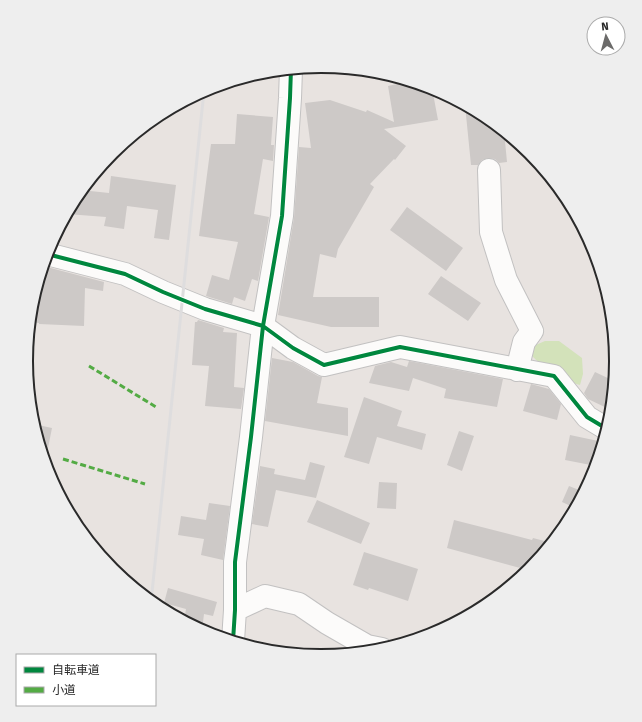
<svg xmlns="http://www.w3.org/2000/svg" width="642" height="722" viewBox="0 0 642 722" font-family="'Fira Sans','Noto Sans JP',sans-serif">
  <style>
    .green { fill: #d3e2ba }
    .building { fill: #cdc9c7 }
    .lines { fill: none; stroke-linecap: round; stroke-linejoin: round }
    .minor-casing { stroke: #c2c1c1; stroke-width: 24 }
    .minor { stroke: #fcfbfa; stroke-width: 22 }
    .rail { stroke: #deddde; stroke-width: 3 }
    .quiet { stroke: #53ab44; stroke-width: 3; stroke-dasharray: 6 3; stroke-linecap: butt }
    .cycleway-casing { stroke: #fff; stroke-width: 6 }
    .cycleway { stroke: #00873e; stroke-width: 4 }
    .rim { fill: none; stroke: #2a2a2a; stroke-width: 2 }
  </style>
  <rect width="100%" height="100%" fill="#e8e3e0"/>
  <path class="green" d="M545,341H559L582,358L583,374L580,385C561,381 544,368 530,354L531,347Z"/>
  <path class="building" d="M411,81L432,88L438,120L384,129L406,146L395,160L394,159L370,184L374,187L338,249L336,258L320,254L313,297H379V327H331L278,315L294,218L299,147L311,148L305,103L330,100L366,112L367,110L394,122L388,86Z
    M465,105L485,116L504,131L507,162L499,163L495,159L488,158L482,160L478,165H471Z
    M237,114L273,117L271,145H274L273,161L263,159L254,214L269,217L258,281L252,279L245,301L234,297L232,304L206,296L212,275L229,280L238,242L199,236L211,144H235Z
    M111,176L176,185L169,240L154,238L158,210L127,206L124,229L104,226L106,217L67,214L76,197L81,190L109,193Z
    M407,207L463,248L446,271L390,230Z
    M43,266L104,282L103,291L85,288L84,326L39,324V323L30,322L32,303Z
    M441,276L481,303L468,321L428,294Z
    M198,320L224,328L223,332L237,333L234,387L244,388L241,409L205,406L209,366L192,365L195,322H197Z
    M272,358L293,362L318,376L322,377L317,403L348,408V436L265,421Z
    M409,361L503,379L497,407L444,398L446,389L413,378L409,391L369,383L375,366L391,362L407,367Z
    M595,372L614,381L611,410L588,399L584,393Z
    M531,384L549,389L561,404L557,420L523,411Z
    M364,397L402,411L397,426L426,434L422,450L377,437L369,464L344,457Z
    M33,424L52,428L45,463L37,436Z
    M459,431L474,436L462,471L447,465Z
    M570,435L603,442L596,466L565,460Z
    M310,462L325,466L316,498L276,490L268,527L252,524L260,466L275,469L274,474L305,480Z
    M379,482L397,483L396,509L377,508Z
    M569,486L584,492L575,508L562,502Z
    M317,500L370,523L361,544L307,522Z
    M209,503L230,506L223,560L201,555L204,539L178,535L181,516L206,520Z
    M454,520L532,540L533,538L552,543L529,570L522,576L524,569L447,548Z
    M364,552L418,569L408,601L369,588L368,590L353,585Z
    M168,588L217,602L213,616L204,614L202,630L184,621L186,609L164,603Z"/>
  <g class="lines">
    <defs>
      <path id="minor" d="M489,170L491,232L506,280L532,331L524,342L517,370
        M47,254L125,274L163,292L205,309L263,326L293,348L324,365L400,347L554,376L587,417L607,429
        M235,610L265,596L299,604L327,623L367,646L382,649
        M233,641L235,610V562L251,437L263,326L282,216L290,98L291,69"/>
    </defs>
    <use href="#minor" class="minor-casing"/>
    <use href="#minor" class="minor"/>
    <path class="rail" d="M151,602L204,91"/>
    <path class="quiet" d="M89,366L156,407
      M63,459L145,484"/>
    <defs>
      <path id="cycleway" d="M47,254L125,274L163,292L205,309L263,326L293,348L324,365L400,347L554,376L587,417L607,429
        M233,641L235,610V562L251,437L263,326L282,216L290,98L291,69"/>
    </defs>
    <use href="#cycleway" class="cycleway-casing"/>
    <use href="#cycleway" class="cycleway"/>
  </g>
  <path d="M0 0H642V722H0ZM33 361a288 288 0 1 1 576 0a288 288 0 1 1-576 0Z" fill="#eee" fill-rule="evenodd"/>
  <path class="rim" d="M33 361a288 288 0 1 1 576 0a288 288 0 1 1-576 0Z"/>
  <rect x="16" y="654" width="140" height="52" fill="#ffffff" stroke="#aaaaaa"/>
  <rect x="24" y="667" width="20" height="6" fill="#00873e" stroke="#aaaaaa"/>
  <text x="52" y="674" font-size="12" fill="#2a2a2a">自転車道</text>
  <rect x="24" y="687" width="20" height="6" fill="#53ab44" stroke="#aaaaaa"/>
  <text x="52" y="694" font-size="12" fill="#2a2a2a">小道</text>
  <g transform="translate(606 36) rotate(354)"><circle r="19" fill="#ffffff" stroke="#aaaaaa"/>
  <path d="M0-3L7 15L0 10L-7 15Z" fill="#6c6b6a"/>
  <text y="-6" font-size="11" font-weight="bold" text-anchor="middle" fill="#2a2a2a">N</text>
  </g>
</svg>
